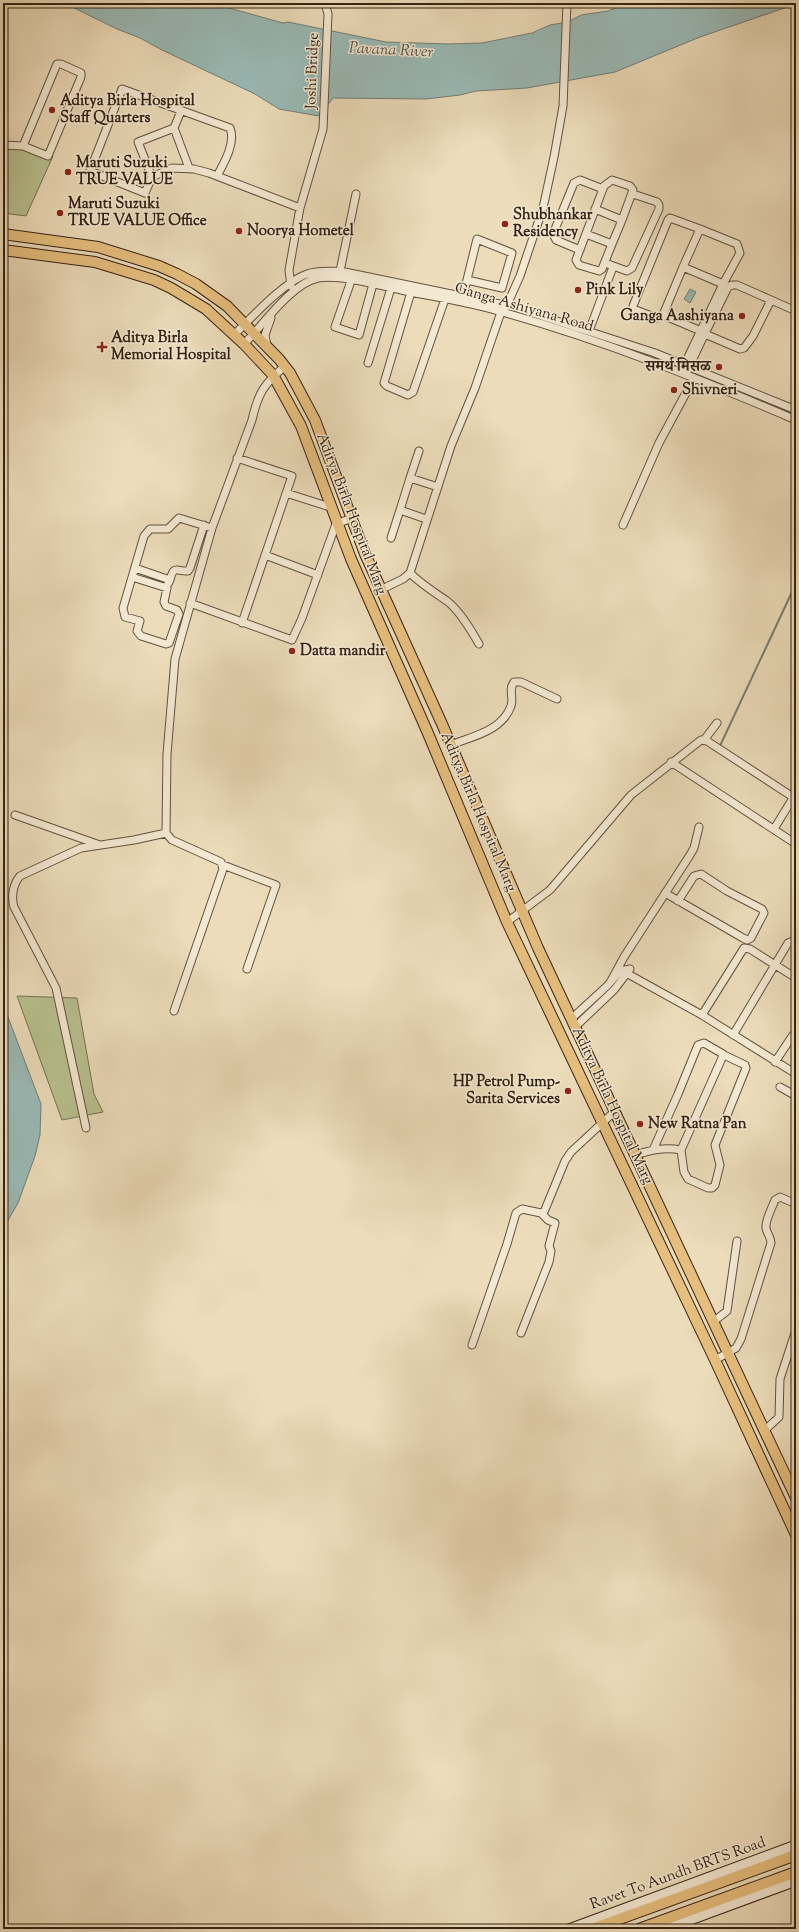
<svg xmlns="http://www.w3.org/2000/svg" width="799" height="1932" viewBox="0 0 799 1932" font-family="'Sorts Mill Goudy','Noto Serif Devanagari',serif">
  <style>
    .green { fill: #b8c08f; stroke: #767252 }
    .water { fill: #9abab6; stroke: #727e76 }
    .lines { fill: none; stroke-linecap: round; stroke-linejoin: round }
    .stream { stroke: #727e76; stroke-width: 2 }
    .street-casing { stroke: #63513e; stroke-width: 9 }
    .secondary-casing { stroke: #352315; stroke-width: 11 }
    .primary-casing { stroke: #352315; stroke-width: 12 }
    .street { stroke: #f3e8d2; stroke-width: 7 }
    .secondary { stroke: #f3e8d2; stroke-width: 9 }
    .primary { stroke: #e6be7d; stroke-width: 10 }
    .poi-dot { fill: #8f2418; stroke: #f3e8d2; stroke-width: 1.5 }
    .labels { text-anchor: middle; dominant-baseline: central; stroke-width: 3; stroke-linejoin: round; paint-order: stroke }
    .street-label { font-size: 15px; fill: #352315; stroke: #f3e8d2 }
    .poi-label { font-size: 15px; font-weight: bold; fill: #352315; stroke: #f3e8d2; text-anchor: start }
    .water-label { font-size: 16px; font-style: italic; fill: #535045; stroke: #f3e8d2 }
  </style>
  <rect width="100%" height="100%" fill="#ecdcba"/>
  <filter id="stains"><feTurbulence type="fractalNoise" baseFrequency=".005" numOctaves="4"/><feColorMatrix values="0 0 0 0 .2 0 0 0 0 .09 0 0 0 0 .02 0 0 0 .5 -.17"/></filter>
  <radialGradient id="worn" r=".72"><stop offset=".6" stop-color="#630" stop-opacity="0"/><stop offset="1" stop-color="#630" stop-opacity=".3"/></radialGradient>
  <path class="green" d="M3,143L53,156L26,216L3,213Z
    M17,996L77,998L94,1094L103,1112L62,1120Z"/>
  <path class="water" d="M64,3H211L283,23L288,22L386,42L448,44L482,43L532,33L550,25L568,22L581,15L608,11L628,3L796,4L700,37L615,72L527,88L476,91L460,95L426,99L333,98L319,116L279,109L255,94L162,50L140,38L117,29Z
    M690,289L696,292L690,303L684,299Z
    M3,1004L41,1104L40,1135L35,1156L18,1203L3,1229Z"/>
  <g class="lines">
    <path class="stream" d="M719,748L791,594L796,580"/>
    <defs>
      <path id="street" d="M174,128L189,168
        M3,145L23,146L57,64H61L81,73V77L48,156L23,146
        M217,176C224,163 236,143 230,128L122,89L90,171L145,193L152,177L172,168L194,169L209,173L300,208
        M152,177L138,142L174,128L181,111
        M700,229L737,244L740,253L723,284
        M586,234L612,244L602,269L599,271L579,265L576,260L604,186L612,180L630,186L633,190L622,220L595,209
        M612,244L622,220
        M580,250L556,240L553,234L574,183L580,180L603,189
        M605,263L627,271L632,268L659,209V205L657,202L633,194
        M340,271L356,194
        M351,281L335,327L359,335L373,284
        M291,286L289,270L300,208L323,129L328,14L325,3
        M411,292L384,383L387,386L408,395L413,392L445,299
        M463,296L477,239L512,253L502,288L467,280
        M771,300L796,311
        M663,315L657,318L633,309V306L668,220L670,218L700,229L683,267
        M589,331L613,267
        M234,335C251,318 284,282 307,274C318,270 328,272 340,271L514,307L655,353L796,410
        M244,344C263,325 292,283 318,278C341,274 386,287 410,292C441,298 472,303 502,312C602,340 700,379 796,420
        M267,346L265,335L271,318
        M368,363L391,288
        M683,368C696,340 710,312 723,284L683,267L663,315L701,331
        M688,370C700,342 715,314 728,287L732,285H737L771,300L753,336L744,348L740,349L705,334
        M237,458L292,476L242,623
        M410,478L419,451
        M286,493L330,507
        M400,510L410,478L438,487
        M623,525L659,443L694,378
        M391,538L400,510L426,519
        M265,555L318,575
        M135,568L170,580L168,584
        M410,573C421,584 434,592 447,601C460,611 471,630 479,644
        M132,577L167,588L164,602L166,606L177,610L179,614L169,643L166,644L141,636L137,631L140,621L125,617L123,608L144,536L150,529H168L179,518L212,528
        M170,580C174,564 177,572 188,571L190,568L204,525
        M380,590L403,579L410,573L451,446L475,388L501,312L507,305L520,276L543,208L554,157L563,106L567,3
        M190,603L292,640L302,618L336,524L352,518
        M704,740L717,723
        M451,745C473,736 502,731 511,706C514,697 508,690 514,682H521L557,699
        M671,762L796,844
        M15,815L97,844
        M774,829L793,798
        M166,833L172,840L221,862L223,869L174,1011
        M223,865L276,885L247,969
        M665,893L743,938L747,940L751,938L764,913L762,909L727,891L701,874L694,876L678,901
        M507,922L550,890L631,795L701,740L707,741L796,799
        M628,974L702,1015L744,948L750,949L796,978
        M611,981L624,957L690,855L694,848L699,827
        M702,1015L796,1074
        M571,1019L607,986L620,971L630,969L614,990L575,1027
        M733,1035L788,943L796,940
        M775,1062L793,1035L796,1036
        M780,1087L796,1096
        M86,1128L56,988L14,907C11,897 13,884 20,876L81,848L134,840L166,833L167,754L175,659L212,528L252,420C258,393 264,384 285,366
        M653,1150L678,1094L698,1045L704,1043L723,1054L722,1058L681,1150L684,1172L688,1179L708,1188H712L715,1185L720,1165L715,1145L746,1068L745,1065L726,1056
        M635,1155C651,1150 664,1147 681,1150
        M713,1322L727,1311L737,1241
        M521,1333L549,1262L551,1251L549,1246L555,1223L548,1220L541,1213
        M472,1345L507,1244L516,1213L522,1209L541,1213L544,1212L565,1161L571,1152L614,1112
        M715,1360L736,1348L741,1339L771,1243C771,1237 767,1234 766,1228C765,1220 772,1208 775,1200L780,1197L796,1204
        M764,1431L779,1417L780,1379L796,1330"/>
      <path id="secondary" d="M569,1929L796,1845
        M666,1929L796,1881"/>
      <path id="primary" d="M3,234L98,247L159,266L177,274L196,284L227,306L279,359L290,373L315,420L365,554L442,724L538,948L796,1498
        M3,250L95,262L154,280L171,288L206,309L244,344L273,375L301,426L351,559L427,731L507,922L715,1360L796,1535
        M592,1929L796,1855
        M639,1929L796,1872"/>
    </defs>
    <use href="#street" class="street-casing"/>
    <use href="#secondary" class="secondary-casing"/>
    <use href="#primary" class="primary-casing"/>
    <use href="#street" class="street"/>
    <use href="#secondary" class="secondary"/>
    <use href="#primary" class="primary"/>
  </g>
  <g class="poi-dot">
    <circle cx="52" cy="110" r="4"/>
    <circle cx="68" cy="172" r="4"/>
    <circle cx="60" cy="213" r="4"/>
    <circle cx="505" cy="224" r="4"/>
    <circle cx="239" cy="231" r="4"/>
    <circle cx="578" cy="290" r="4"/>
    <circle cx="742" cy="316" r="4"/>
    <path d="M100 341h4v4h4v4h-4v4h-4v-4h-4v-4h4z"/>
    <circle cx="719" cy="367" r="4"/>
    <circle cx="674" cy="390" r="4"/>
    <circle cx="292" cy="651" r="4"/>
    <circle cx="568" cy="1091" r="4"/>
    <circle cx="640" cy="1124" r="4"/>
  </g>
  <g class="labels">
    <g class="street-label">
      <text transform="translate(313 71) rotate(-88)">Joshi Bridge</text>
      <text transform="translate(524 308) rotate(16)">Ganga Ashiyana Road</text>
      <text transform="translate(351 514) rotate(69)">Aditya Birla Hospital Marg</text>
      <text transform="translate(478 812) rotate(67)">Aditya Birla Hospital Marg</text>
      <text transform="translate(612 1106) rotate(65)">Aditya Birla Hospital Marg</text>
      <text transform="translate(678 1874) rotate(-20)">Ravet To Aundh BRTS Road</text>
    </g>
    <g class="poi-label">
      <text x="60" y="101">Aditya Birla Hospital<tspan x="60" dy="17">Staff Quarters</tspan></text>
      <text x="76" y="163">Maruti Suzuki<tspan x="76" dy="17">TRUE VALUE</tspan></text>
      <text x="68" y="204">Maruti Suzuki<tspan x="68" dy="17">TRUE VALUE Office</tspan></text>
      <text x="513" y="215">Shubhankar<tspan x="513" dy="17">Residency</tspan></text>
      <text x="247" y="231">Noorya Hometel</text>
      <text x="586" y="290">Pink Lily</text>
      <text x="734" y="316" text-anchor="end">Ganga Aashiyana</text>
      <text x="111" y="338">Aditya Birla<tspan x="111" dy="17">Memorial Hospital</tspan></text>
      <text x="711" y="367" text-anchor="end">समर्थ मिसळ</text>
      <text x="682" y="390">Shivneri</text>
      <text x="300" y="651">Datta mandir</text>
      <text x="560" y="1082" text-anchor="end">HP Petrol Pump-<tspan x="560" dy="17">Sarita Services</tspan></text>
      <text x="648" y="1124">New Ratna Pan</text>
    </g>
    <g class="water-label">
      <text transform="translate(391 51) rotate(3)">Pavana River</text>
    </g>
  </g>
  <rect width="799" height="1932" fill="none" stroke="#ecdcba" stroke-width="16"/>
  <rect x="4" y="4" width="791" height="1924" fill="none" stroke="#352315" stroke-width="2"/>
  <rect x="8" y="8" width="783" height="1916" fill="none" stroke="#352315"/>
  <rect width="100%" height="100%" filter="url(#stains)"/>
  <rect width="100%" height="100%" fill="url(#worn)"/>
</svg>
